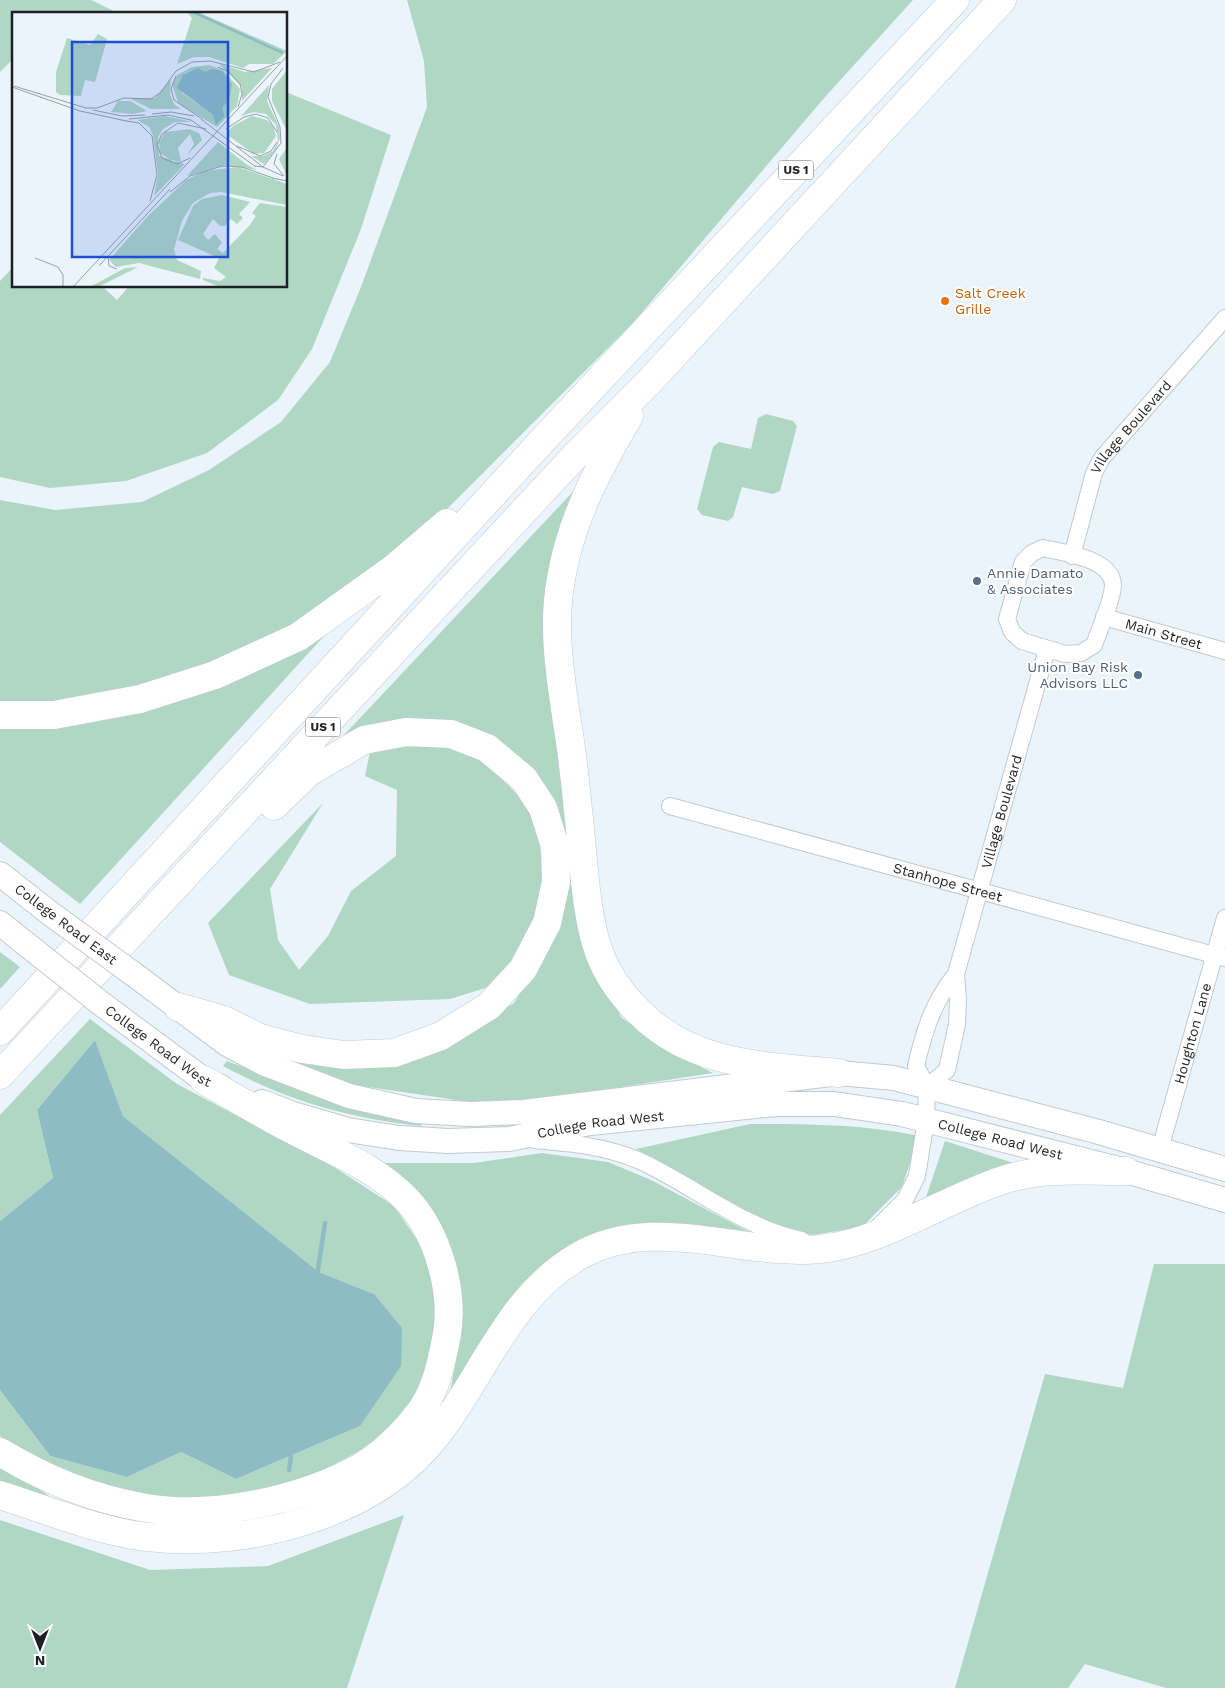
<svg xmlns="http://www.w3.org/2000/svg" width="1225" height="1688" viewBox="0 0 1225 1688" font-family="'Work Sans',sans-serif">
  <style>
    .green { fill: #afd7c4 }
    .water { fill: #8ebcc5 }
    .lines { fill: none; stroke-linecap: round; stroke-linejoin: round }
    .stream { stroke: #8ebcc5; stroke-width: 4.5 }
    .street-casing { stroke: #c2cad1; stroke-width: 18 }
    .secondary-casing { stroke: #c2cad1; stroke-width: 26 }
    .highway-casing { stroke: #c2cad1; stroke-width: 29 }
    .street { stroke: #fff; stroke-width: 16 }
    .secondary { stroke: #fff; stroke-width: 24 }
    .highway { stroke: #fff; stroke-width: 28 }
    .secondary-bridge-casing { stroke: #c2cad1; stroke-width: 26; stroke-linecap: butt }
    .secondary-bridge { stroke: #fff; stroke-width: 24 }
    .food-dot { fill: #e8710a; stroke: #fff; stroke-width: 2 }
    .service-dot { fill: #5c6f8a; stroke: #fff; stroke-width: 2 }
    .labels { text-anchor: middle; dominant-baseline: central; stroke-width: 4; stroke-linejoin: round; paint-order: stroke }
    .shield { fill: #fff; stroke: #626466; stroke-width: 1 }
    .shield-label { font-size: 12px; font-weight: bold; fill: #1e2124 }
    .food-label { font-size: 14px; fill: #c56008; stroke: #fff; text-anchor: start }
    .street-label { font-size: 14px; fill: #1e2124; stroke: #fff }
    .service-label { font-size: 14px; fill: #4e5e75; stroke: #fff; text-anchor: start }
    .inset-river { fill: none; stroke: #8ebcc5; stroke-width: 2.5 }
    .inset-road { fill: none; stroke: #99a0a5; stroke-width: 1 }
    .view { fill: #1d4ed8; fill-opacity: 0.15; stroke: #1d4ed8; stroke-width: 2.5 }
    .inset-edge { fill: none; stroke: #1e2124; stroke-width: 2.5 }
  </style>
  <rect width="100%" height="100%" fill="#ebf4fb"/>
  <path class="green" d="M0,0H91L120,14H14V58L0,72Z
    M407,0H913L825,97L632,324L428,528L280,634L185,676L54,704H0V500L55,510L142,502L209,470L281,422L330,362L361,287L427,107L424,61Z
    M286,92L391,135L361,229L312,349L278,400L207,453L126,481L50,488L0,477V281L14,266V286H102L117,300L129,286H286Z
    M766,414L793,421L797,426L780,491L773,494L742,487L733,517L728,521L702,515L697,509L713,447L719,442L751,449L758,418Z
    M584,480L553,570L587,953L622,1018L679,1056L713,1073L497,1106L328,1081L281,1063L422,1059L514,1003L551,943L547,797L430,724L344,735Z
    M325,635L80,904L0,842V723L215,685Z
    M430,743L480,756L538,816L545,907L498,984L450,999L310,1004L229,975L208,923L323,803L270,889L278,940L299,970L328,936L351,891L396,856L397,790L365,776L370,752Z
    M0,952L20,967L0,989Z
    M90,1019L177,1084L334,1167L394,1206L426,1253L440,1294L439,1355L402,1427L285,1492L152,1505L40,1471L0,1436V1390L50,1456L127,1477L181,1452L236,1479L360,1426L374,1294L319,1272L123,1116L95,1040L37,1110L53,1178L0,1221V1115Z
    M227,1061L262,1074L422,1120L421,1126C348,1118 288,1101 223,1066Z
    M750,1124C807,1124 863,1124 919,1136L902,1187L862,1227L813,1235L768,1224L636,1149Z
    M945,1141L1029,1168L923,1206Z
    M542,1153L608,1162L651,1180L762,1239L572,1247L450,1395L456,1355L459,1278L427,1201L374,1163H474Z
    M1154,1264H1225V1688H1166L1085,1664L1068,1688H955L1045,1374L1123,1388Z
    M0,1463L73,1512L0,1490Z
    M404,1515L347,1688H0V1520L150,1570L268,1566Z"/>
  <path class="water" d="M95,1040L123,1116L319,1272L374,1294L402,1328L401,1366L360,1426L236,1479L181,1452L127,1477L50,1456L0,1390V1221L53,1178L37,1110Z"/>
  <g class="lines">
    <path class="stream" d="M317,1276L325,1223
      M289,1453L291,1457L289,1470"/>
    <defs>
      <g id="street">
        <path d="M1043,548C1063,553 1112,558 1113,585C1113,599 1099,631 1094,645L1081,653L1065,654L1022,641L1012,632L1007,619L1023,562L1032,553Z"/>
        <path id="s1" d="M1072,556L1094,473L1102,458L1225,318"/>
        <path id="s2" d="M1104,617L1225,651"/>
        <path id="s3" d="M670,806L1225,958"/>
        <path id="s4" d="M927,1087L947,1070L957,1024L958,1000L956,974L1047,649"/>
        <path d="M534,1140C570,1143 604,1146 638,1160C693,1185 743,1228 802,1240"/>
        <path id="s5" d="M1160,1149L1225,918"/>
        <path d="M878,1227L905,1200L917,1176L926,1120L927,1087L916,1066C924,1031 933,1002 956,974"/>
      </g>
      <g id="secondary">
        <path d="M0,874L51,914"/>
        <path d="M0,923L21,940"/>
        <path d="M132,973L227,1044L263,1063L349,1096L416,1111L471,1114L524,1112L839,1073L894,1078L1099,1132L1225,1169"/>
        <path id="s6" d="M103,1005L204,1080L221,1087"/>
        <path id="s7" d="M262,1102L293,1114L348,1130L399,1138L448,1141L509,1139L590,1123L776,1104H834L902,1114L1126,1171L1225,1200"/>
      </g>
      <path id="highway" d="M629,416C598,469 571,519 561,579C552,627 560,675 567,722C572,751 575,780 578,810C583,851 585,915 599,952C607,974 621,994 638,1011C693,1067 766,1066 839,1073
        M0,715H54L140,699L215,675L298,637L393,569L447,523
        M178,1007L224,1020L260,1038L302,1049L344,1055L394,1053L441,1036L489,1006L523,969L547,923L556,882L555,846L543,808L524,779L487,748L451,734L406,732L364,740L309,772L274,806
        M0,1031L541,442L955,0
        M0,1075L574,457L649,382L1002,0
        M0,1452C49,1481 90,1498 146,1508C211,1519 296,1501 354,1471C380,1457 405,1433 422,1409C437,1387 442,1360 447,1334C454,1291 438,1233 407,1200C375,1166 329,1150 289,1128C260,1113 232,1096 204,1080
        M0,1495C48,1510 97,1531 147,1537C246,1548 373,1517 436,1436C483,1376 509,1297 577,1257C653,1212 740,1257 821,1249C885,1242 945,1198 1006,1179C1044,1167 1086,1171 1126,1171"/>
    </defs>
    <use href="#street" class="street-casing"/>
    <use href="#secondary" class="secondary-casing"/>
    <use href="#highway" class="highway-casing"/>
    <use href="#street" class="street"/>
    <use href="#secondary" class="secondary"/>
    <use href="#highway" class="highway"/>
    <defs>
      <path id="secondary-bridge" d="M51,914L132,973
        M21,940L103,1005"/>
    </defs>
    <use href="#secondary-bridge" class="secondary-bridge-casing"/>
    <use href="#secondary-bridge" class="secondary-bridge"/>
  </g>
  <circle class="food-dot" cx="945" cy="301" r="5"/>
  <g class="service-dot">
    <circle cx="977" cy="581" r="5"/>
    <circle cx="1138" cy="675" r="5"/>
  </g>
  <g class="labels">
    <g class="shield">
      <rect x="778.5" y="160.5" width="35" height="19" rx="4"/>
      <rect x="305.5" y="717.5" width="35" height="19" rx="4"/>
    </g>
    <g class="shield-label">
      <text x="796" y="170">US 1</text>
      <text x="323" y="727">US 1</text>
    </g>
    <g class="food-label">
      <text x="955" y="293">Salt Creek<tspan x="955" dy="16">Grille</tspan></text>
    </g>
    <g class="street-label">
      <text stroke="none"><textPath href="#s1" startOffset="145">Village Boulevard</textPath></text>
      <text stroke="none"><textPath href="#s2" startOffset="62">Main Street</textPath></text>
      <text stroke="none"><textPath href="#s4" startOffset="292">Village Boulevard</textPath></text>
      <text stroke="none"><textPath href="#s3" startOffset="288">Stanhope Street</textPath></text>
      <text transform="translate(66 924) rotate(37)">College Road East</text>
      <text stroke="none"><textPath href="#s5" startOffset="120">Houghton Lane</textPath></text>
      <text stroke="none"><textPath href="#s6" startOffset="69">College Road West</textPath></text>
      <text stroke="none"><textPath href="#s7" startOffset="345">College Road West</textPath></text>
      <text stroke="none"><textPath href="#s7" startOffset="750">College Road West</textPath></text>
    </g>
    <g class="service-label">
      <text x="987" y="573">Annie Damato<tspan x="987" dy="16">&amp; Associates</tspan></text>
      <text x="1128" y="667" text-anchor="end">Union Bay Risk<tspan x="1128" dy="16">Advisors LLC</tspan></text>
    </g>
  </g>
  <g transform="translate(12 12)">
    <rect width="275" height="275" fill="#ebf4fb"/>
    <path d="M175,0H186L275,39L261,52H237L231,56L197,45H182L165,52L180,6ZM86,22L95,27L83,70L73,68L69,84L48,83L44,80V60L55,26L78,33ZM207,52L233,60L260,56L230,89V75ZM197,53L211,58L228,77L225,94L205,115L166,91L160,72L165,63L180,55ZM193,60L205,112L201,103L169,80ZM275,58V119L260,89V77ZM159,67L158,82L162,92L169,97H139L119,87L143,86ZM257,73L255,89L267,115L268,126L264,137L252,152L239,144H251L261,139L266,129L264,113L254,102L242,100L229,104ZM106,89H118L135,99L121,102L99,100ZM153,104L181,110H163L151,117L146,125L147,144L173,152L142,184L146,162L141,124L137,115L125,108ZM240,104L255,108L261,114L264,124L252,141L242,142L214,122L221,114ZM177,117L187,121L190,128L175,143L182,132L178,122L166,136L169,149L162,150L148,141L147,130L153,120ZM275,121V162H274L267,147L274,137ZM206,130L234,152L245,158L212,153L175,164ZM226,155L275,172V193L209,180L198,181L181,191L170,209L162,237L165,248L189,259L188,267L127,251L104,255L97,248L136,204L174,168L193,159ZM210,183L238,190L227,202L231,206L225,212L219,207L213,214H208L201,207L191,222L196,228L203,222L210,231L205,237L211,241L238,213L244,204L240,201L248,191L275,195V275H208L191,268V266L208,269L214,265L202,256L207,246L166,228L181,194L190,187ZM126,255L86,275H78L113,256Z" fill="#afd7c4" fill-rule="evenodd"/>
    <path d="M186,56L193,60L200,57L210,59L220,72L217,89L210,95L212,104L204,113L201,103L165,76L171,63Z" fill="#8ebcc5"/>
    <path class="inset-river" d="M181,0L271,41"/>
    <path class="inset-road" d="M206,55L217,60L228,72L230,82L226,95M164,64L159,77L162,88L190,107M2,74L74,96M0,75L68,99L110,108M73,96H85L112,86L139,87L149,80L164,59L180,50L198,49L242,60L268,50M81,98L110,104L133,103M140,102L159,100L182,104M117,107L156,103L179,108L244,155M189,107L251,155L271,164M109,108L127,111L140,124L145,163L138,189M214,117L232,105L244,102L256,106L265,120M225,134L248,144L259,139L265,130M265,142L262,152L272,164M178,146L165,152L150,146L145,133L150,122L166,111L194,117M243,154L251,155L269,131L268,115L256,85L259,72L271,56M260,166L275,169M158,180L178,164L210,154L230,155L261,166M96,244L97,254L105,257M23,246L46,255L51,263V275M87,254L158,177M61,275L275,44"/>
    <path class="view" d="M60,30H216V245H60Z"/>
    <rect width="275" height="275" class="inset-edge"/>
  </g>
  <g transform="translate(40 1648) rotate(180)" stroke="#ffffff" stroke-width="4" paint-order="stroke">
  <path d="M0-4L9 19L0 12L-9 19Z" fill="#1e2124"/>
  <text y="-8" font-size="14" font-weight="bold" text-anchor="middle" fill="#1e2124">N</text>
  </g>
</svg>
